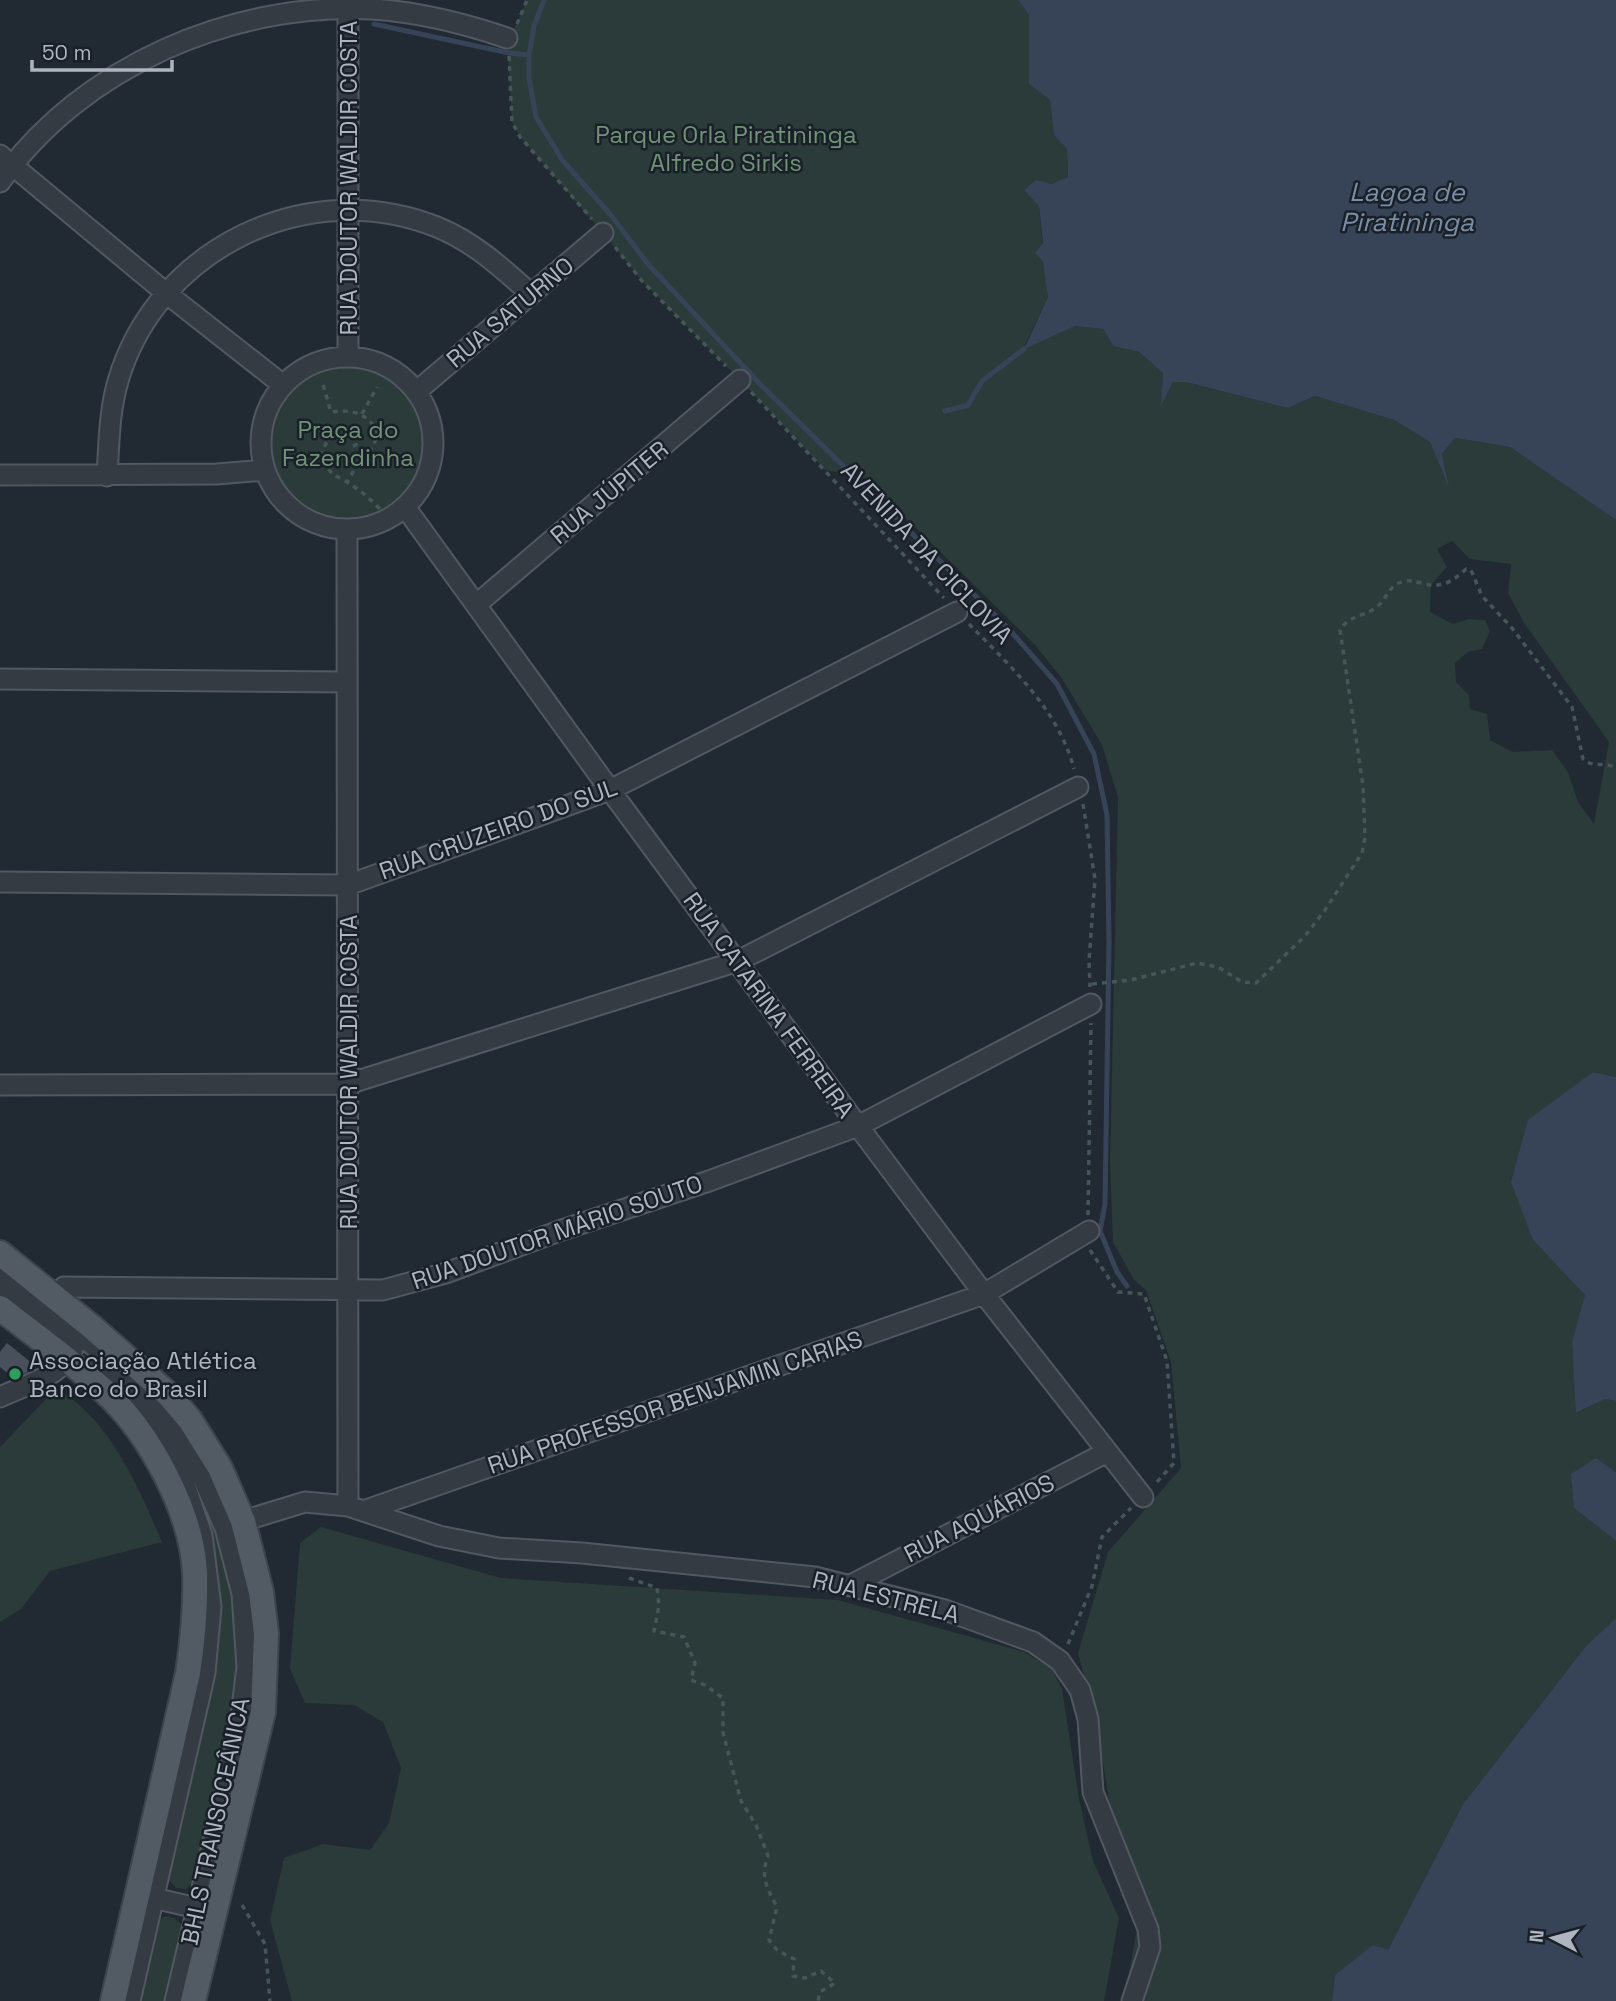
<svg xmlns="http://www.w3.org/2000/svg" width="1616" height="2001" viewBox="0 0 1616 2001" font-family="'Space Grotesk',sans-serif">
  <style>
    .green { fill: #2a3b3a; fill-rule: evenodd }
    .water { fill: #374458 }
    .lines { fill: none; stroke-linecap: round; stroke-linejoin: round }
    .stream { stroke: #374458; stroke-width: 5 }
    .building { fill: #48505c }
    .minor-casing { stroke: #525861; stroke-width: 23 }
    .major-casing { stroke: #3e444d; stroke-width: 28 }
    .path { stroke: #465658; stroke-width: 3.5; stroke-dasharray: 5 5; stroke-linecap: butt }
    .minor { stroke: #343b43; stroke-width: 19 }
    .major { stroke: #525a63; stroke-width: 24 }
    .leisure-dot { fill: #2e9e5b; stroke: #1a2028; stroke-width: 2.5 }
    .labels { text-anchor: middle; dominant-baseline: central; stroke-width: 5; stroke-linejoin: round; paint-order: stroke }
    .park-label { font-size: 24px; fill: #709378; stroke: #1a2028 }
    .street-label { font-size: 24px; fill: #aeb5c0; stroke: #1a2028 }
    .poi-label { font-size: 24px; fill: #aeb5c0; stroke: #1a2028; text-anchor: start }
    .water-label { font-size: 26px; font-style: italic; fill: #7a8da6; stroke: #1a2028 }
  </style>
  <rect width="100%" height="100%" fill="#212932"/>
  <path class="green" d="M527,0H1018L1029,15V84L1050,100L1054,134L1067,149L1068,177L1051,184L1039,206L1048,297L1024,347L1075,326L1103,329L1113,346L1139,352L1163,373L1162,404L1173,382H1186L1288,408L1315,396L1394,420L1430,442L1448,482L1442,454L1455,438L1510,447L1616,520V1077L1593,1072L1533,1240L1586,1295L1572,1342L1577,1413L1605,1399L1616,1401V1472L1596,1458L1574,1508L1616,1541V1618L1586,1646L1463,1804L1388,1950L1335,1975L1332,2001H1124L1140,1912L1119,1862L1097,1725L1078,1653L1108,1552L1181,1468L1171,1362L1146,1290L1134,1280L1113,1242L1110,1162L1118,797L1102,745L1061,677L1035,645L865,478L825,470L740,380L642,281L603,233L520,137L512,122L507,38L514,29ZM1452,541L1470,559L1511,564L1508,593L1524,623L1609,742L1594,824L1578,802L1568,772L1552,750L1513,752L1490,740L1487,714L1470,709L1469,695L1456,682L1455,663L1468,652L1482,649L1490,631L1485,620L1469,619L1453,624L1430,612L1431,585L1447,567L1437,549Z
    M272 443a76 76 0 1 1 152 0a76 76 0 1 1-152 0Z
    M51,1386C108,1414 138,1486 162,1542L50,1571L21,1609L0,1622V1447L46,1399Z
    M193,1473C210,1515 229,1559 235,1604C247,1698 216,1791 194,1881L186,1889L176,1888L168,1879L202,1722L219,1602L216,1563L206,1519L193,1484Z
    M321,1527L501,1578L838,1600L1024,1652L1052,1669L1062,1689L1079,1799L1093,1861L1119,1918L1104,2001H292L270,1920L284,1858L323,1844L370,1850L389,1823L401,1768L383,1722L354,1705L305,1703L290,1669L300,1543Z
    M166,1916L174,1918L182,1925L165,2001H136L155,1921Z"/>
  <path class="water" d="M1018,0H1616V520L1510,447L1455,438L1442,454L1449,487L1430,442L1394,420L1315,396L1288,408L1186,382H1173L1161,406L1163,373L1139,352L1113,346L1103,329L1075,326L1024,349L1048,297L1043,261L1035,253L1043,243L1039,206L1024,190L1036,180L1051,184L1068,177L1067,149L1054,135L1050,100L1029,84V15Z
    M1593,1072L1616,1077V1401L1605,1399L1576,1413L1572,1342L1585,1295L1533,1240L1511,1182L1528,1120Z
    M1596,1458L1616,1472V1541L1574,1508L1571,1474Z
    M1616,1618V2001H1332L1335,1975L1373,1945L1388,1950L1463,1804L1586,1646Z"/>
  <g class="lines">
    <path class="stream" d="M544,0L534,26L529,55V78L536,117L563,161L610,214L648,264L759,383L1008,628L1057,684L1094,754L1107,815L1109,943L1105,1204L1100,1231L1117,1272L1127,1286
      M374,24L509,53L529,55
      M945,411L968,405L982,381L1024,349"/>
  </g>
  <path class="building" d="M7,1343L33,1364L26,1373L14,1378L0,1367V1352Z"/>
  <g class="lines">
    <defs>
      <path id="minor" d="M348,0V356
        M0,155L166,293L283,385
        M0,182C82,66 233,2 372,9C419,12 463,23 507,38
        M261 443a86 86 0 1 1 172 0a86 86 0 1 1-172 0Z
        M417,391L603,233
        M0,475L217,474L265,470
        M107,476C109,444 109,412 118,381C157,248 308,175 437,227C474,242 502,268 531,294
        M405,507L610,790L858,1126L984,1294L1143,1497
        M347,530L348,1506
        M477,604L740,380
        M0,679L347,682
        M0,882L348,885L610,790L957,612
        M0,1085L348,1084L738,961L1078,787
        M0,1272L104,1354L148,1396L177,1434L200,1472L225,1528L242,1594L247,1667L239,1733L175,2001
        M0,1291L73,1349
        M96,1369L132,1399L156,1430L183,1479L202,1535L211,1607L205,1673L130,2001
        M0,1397C59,1371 89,1369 55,1297L64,1287L383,1290L446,1273L562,1230L709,1181L858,1126L1091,1004
        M366,1510L984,1294L1089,1231
        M243,1521L305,1502L348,1506L439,1536L499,1548L582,1553L815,1577L945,1610L1033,1642L1060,1661L1080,1690L1088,1719L1093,1792L1148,1929L1150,1947L1132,2001
        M851,1585L1107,1452
        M153,1898L197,1908"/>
      <path id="major" d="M0,1253L93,1328L168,1394L190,1420L220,1468L243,1521L261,1592L266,1634L263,1712L193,2001
        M0,1308C34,1335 72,1361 104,1391C149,1432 192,1511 195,1573C196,1607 193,1640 188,1673L113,2001"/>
    </defs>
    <use href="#minor" class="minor-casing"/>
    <use href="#major" class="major-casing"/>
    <path class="path" d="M517,24L527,0
      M509,56L512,122L520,137L592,219
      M615,247L642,281L726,366
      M323,385L331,412C352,409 369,413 378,434L372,448L360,459L347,483
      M751,392L944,598
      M362,414L377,387
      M353,446L356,445L360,432L355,428L333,429L321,454C328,477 338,475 356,488C368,496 379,508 389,519
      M969,624C1010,666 1059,710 1074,769
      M1083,804L1095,879L1089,960L1090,987
      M1092,984L1131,980L1197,963L1218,967L1242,982L1256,983L1305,936L1325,910L1362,853L1365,838L1363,786L1340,630C1348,616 1365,616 1377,607C1388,597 1389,584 1405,581C1411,580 1415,582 1421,583C1441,589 1452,582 1466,569L1471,570L1482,596L1512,628L1572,707L1583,759C1593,769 1605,760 1616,769
      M1088,1215L1091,1023
      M1090,1250L1118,1292L1144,1294L1167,1361L1174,1463L1156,1483
      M629,1578L657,1588L659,1606L654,1631L684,1637L695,1663L691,1680L705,1685L723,1698V1733L741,1801L756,1825L768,1856C760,1877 767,1888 777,1907L769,1940L778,1951L794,1959L793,1976L805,1978L821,1971L835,1983L820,1992L818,2001
      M1068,1644L1092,1586L1102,1537L1131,1508
      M242,1905L265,1944L270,2001"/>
    <use href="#minor" class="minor"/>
    <use href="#major" class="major"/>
  </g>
  <circle class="leisure-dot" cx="15" cy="1374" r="7"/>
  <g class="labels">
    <g class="park-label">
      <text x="726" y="134">Parque Orla Piratininga<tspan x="726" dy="28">Alfredo Sirkis</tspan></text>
      <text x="348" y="429">Praça do<tspan x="348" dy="28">Fazendinha</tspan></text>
    </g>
    <g class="street-label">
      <text transform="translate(348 178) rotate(-90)">RUA DOUTOR WALDIR COSTA</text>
      <text transform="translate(510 312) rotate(-40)">RUA SATURNO</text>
      <text transform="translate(609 492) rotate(-40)">RUA JÚPITER</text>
      <text transform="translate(927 553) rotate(47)">AVENIDA DA CICLOVIA</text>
      <text transform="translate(498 829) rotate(-20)">RUA CRUZEIRO DO SUL</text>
      <text transform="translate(769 1005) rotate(54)">RUA CATARINA FERREIRA</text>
      <text transform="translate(348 1072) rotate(-90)">RUA DOUTOR WALDIR COSTA</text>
      <text transform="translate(557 1232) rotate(-19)">RUA DOUTOR MÁRIO SOUTO</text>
      <text transform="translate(675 1402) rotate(-19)">RUA PROFESSOR BENJAMIN CARIAS</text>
      <text transform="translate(979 1518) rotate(-27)">RUA AQUÁRIOS</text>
      <text transform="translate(886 1597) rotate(14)">RUA ESTRELA</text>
      <text transform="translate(215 1821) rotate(-78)">BHLS TRANSOCEÂNICA</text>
    </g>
    <g class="poi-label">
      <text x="29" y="1360">Associação Atlética<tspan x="29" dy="28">Banco do Brasil</tspan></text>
    </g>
    <g class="water-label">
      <text x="1407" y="192">Lagoa de<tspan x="1407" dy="30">Piratininga</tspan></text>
    </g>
  </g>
  <g transform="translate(1553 1938) rotate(276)" stroke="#1a2028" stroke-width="5" paint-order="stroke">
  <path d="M0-5L12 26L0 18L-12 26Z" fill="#aeb5c0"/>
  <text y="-10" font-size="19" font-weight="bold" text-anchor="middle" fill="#aeb5c0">N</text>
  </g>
  <path d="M32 60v10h140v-10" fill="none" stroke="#aeb5c0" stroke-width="3.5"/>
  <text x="42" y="60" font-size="21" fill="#aeb5c0" stroke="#1a2028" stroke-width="5" paint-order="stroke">50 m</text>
</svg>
